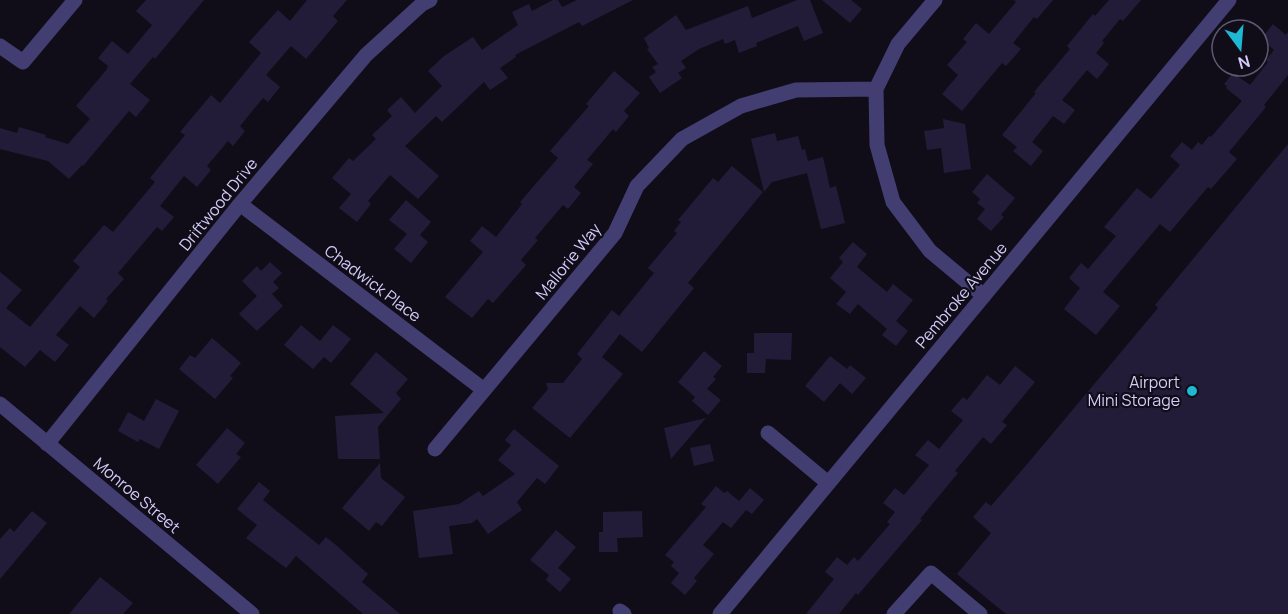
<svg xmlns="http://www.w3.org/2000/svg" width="1288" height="614" viewBox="0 0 1288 614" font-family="Manrope,sans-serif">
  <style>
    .building { fill: #231c38 }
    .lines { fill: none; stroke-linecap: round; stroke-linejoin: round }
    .minor { stroke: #423e72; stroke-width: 15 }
    .poi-dot { fill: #1eb8d3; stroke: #100d19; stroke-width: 2 }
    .labels { text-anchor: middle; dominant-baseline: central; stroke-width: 4.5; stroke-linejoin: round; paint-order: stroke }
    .street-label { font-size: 16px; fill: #d3ccf8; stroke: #100d19 }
    .poi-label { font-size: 16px; fill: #d3ccf8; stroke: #100d19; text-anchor: end }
  </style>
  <rect width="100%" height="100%" fill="#100d19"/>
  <path class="building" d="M146,0H204L155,59L153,57L130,84L150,100L136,117L129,111L83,166L82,165L69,179L48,161L0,149V128L17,133L19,127L46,135L45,137L68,144L90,119L76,106L107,69L108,66L98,58L112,41L128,54L152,25L136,11Z
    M307,0H347L333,16L338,21L306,59L291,46L266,75L280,87L268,102L263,98L240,126L245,131L233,146L228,141L207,166L211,170L197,187L184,176L160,206L174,217L162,231L157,227L118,273L124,279L106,299L108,301L94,318L80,306L56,335L69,345L55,362L40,350L25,367L0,347V272L22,290L6,308L30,327L80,267L73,261L104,225L113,232L155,182L150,178L185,135L180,132L211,95L220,103L261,53L249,42L278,10L290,21Z
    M553,0H558L562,7L577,0H633L582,26L579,22L515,55L516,57L500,68L508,78L490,90L484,82L442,122L436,116L405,146L439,176L418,199L390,175L368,201L371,204L357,222L339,208L351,194L332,178L349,158L353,161L376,139L372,135L392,116L387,110L401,97L415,113L442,86L428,71L444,56L473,37L482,50L518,25L512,12L529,4L532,11Z
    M797,0H810L823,33L804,41L798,26L756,43L757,46L739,53L735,40L725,44L723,39L699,49L681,61L686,68L678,73L682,78L660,93L649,77L656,72L652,67L658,64L647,49L649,48L644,38L676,15L686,30L748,6L752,18Z
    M822,0H851L862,9L850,23Z
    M1014,0H1053L1037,19L1034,17L1013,43L1021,49L1006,66L1002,63L962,111L942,94L958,75L947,65L967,42L963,39L976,23L989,34L1016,2Z
    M1109,0H1141L1123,21L1120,19L1102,41L1104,43L1096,53L1109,64L1097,79L1087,70L1062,100L1075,110L1064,124L1053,116L1032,142L1043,151L1031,166L1013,151L1017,147L1002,135L1036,93L1034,92L1070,49L1067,46L1093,14L1095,16Z
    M1273,24L1286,35L1288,32V75L1264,105L1266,107L1229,152L1237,159L1211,189L1208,187L1170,232L1160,224L1103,292L1120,306L1096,335L1064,309L1080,288L1069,278L1081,263L1088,269L1116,236L1104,227L1137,188L1151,199L1180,165L1170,156L1182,142L1192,150L1198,142L1202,145L1209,136L1211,137L1242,101L1226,88L1227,86L1224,84L1233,73L1250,85L1268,62L1266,60L1274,50L1261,39Z
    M614,71L640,93L624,111L629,116L616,132L613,129L587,160L593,164L574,187L581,193L568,209L563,205L535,238L538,240L521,260L526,265L493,303L488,299L472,318L445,297L483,252L470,241L482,226L496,237L522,204L520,202L558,158L550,151L589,106L586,104Z
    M943,119L965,124L971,169L944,173L941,148L927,150L924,131L944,128Z
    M775,133L777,141L798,136L802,150L805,149L808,161L823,157L830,188L836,186L845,223L821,229L807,173L772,182L764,192L751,139Z
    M1288,144V614H1006L957,574L991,533L973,517L986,502L991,506L1023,469L1158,308L1155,305Z
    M732,166L763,192L688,283L694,288L642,352L620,334L602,357L623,374L570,438L532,408L548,389L546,383H563L582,359L577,354L612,310L619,316L654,273L648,268L677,233L674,231L681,222L678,220L713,178L718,182Z
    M987,174L1015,198L1001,215L1004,217L991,231L977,219L985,209L977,203L980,199L972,192Z
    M406,200L431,222L420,235L428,242L411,263L394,249L407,234L389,220Z
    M853,242L867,254L857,267L887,292L893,284L913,300L896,321L908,331L896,346L882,335L887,329L858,304L850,314L836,304L846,292L830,278L843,262L839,258Z
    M270,262L282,273L273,282L279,288L272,294L283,306L257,331L239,314L257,296L242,281L257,266L261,271Z
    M301,325L320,341L333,325L351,339L331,363L324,357L313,369L284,345Z
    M754,333H792L791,360L766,359L765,373H747V353H754Z
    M212,338L241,363L230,376L233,378L215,399L179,369L190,355L195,358Z
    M704,351L722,366L713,377L716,379L707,389L721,400L708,415L692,401L695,397L678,382Z
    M376,352L408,379L396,393L401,399L378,427L380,459H338L335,416L384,413L350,384Z
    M830,356L847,369L850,365L866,378L852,394L840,383L824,402L805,386Z
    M1015,366L1035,382L1002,422L1007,425L991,444L983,437L955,471L958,473L920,519L922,520L858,595L856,593L839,614H806L834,579L825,572L837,557L847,565L854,557L858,561L890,524L887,522L895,512L883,503L895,488L904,495L929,465L915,455L928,440L939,449L963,420L951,411L963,397L967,400L987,375L1000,385Z
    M156,399L179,411L159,449L140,439L138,442L118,431L128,412L144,421Z
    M706,418L671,459L664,428Z
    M227,428L245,443L236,454L241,457L218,484L196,465Z
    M514,429L559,466L545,484L537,478L517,502L522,510L488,534L477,519L472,523L449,526L453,554L419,558L413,511L459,504L479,491L483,496L515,474L498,460L511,445L505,440Z
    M710,444L714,461L694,466L690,448Z
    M380,463L381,478L405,497L382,526L376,522L369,531L342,508Z
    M259,482L270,491L263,500L319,545L326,537L336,545L368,574L362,582L400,614H363L296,556L286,568L246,538L257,525L237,509Z
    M716,486L724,493L727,491L739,501L750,488L764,500L752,514L746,510L731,528L723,522L703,545L714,554L694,578L697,581L685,595L671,583L679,573L671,566L674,562L665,555L706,507L701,504Z
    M32,511L47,523L0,579V539L10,528L14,532Z
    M642,511L643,537L617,538L618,552H599V532H603V512Z
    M556,530L576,547L558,568L571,579L560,592L546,580L549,575L530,560Z
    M100,577L133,603L123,614H69Z"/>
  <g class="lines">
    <path class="minor" d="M935,0L898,44L876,89L877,145L893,202L930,251L984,296
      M0,46L23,62L75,0
      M240,204L484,390
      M0,404L252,614
      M768,433L828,483
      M47,444L240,204L366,55L422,4L430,0
      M435,449L615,233L637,186L682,139L741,106L796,90L876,89
      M620,611L624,614
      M720,614L1229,0
      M894,614L931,573L980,614"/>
  </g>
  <circle class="poi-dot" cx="1192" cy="391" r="6"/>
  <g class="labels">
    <g class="street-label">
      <text transform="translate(218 204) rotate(-51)">Driftwood Drive</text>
      <text transform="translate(568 261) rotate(-51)">Mallorie Way</text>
      <text transform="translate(373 283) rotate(37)">Chadwick Place</text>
      <text transform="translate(961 295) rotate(-50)">Pembroke Avenue</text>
      <text transform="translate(137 495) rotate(40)">Monroe Street</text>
    </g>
    <g class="poi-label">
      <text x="1180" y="382">Airport<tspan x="1180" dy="18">Mini Storage</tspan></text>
    </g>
  </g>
  <g transform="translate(1240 48) rotate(164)"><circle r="28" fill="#100d19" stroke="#5e5972" stroke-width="1.5"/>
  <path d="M0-4.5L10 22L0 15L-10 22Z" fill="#1eb8d3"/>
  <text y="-9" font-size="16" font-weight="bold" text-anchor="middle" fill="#d3ccf8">N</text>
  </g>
</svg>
